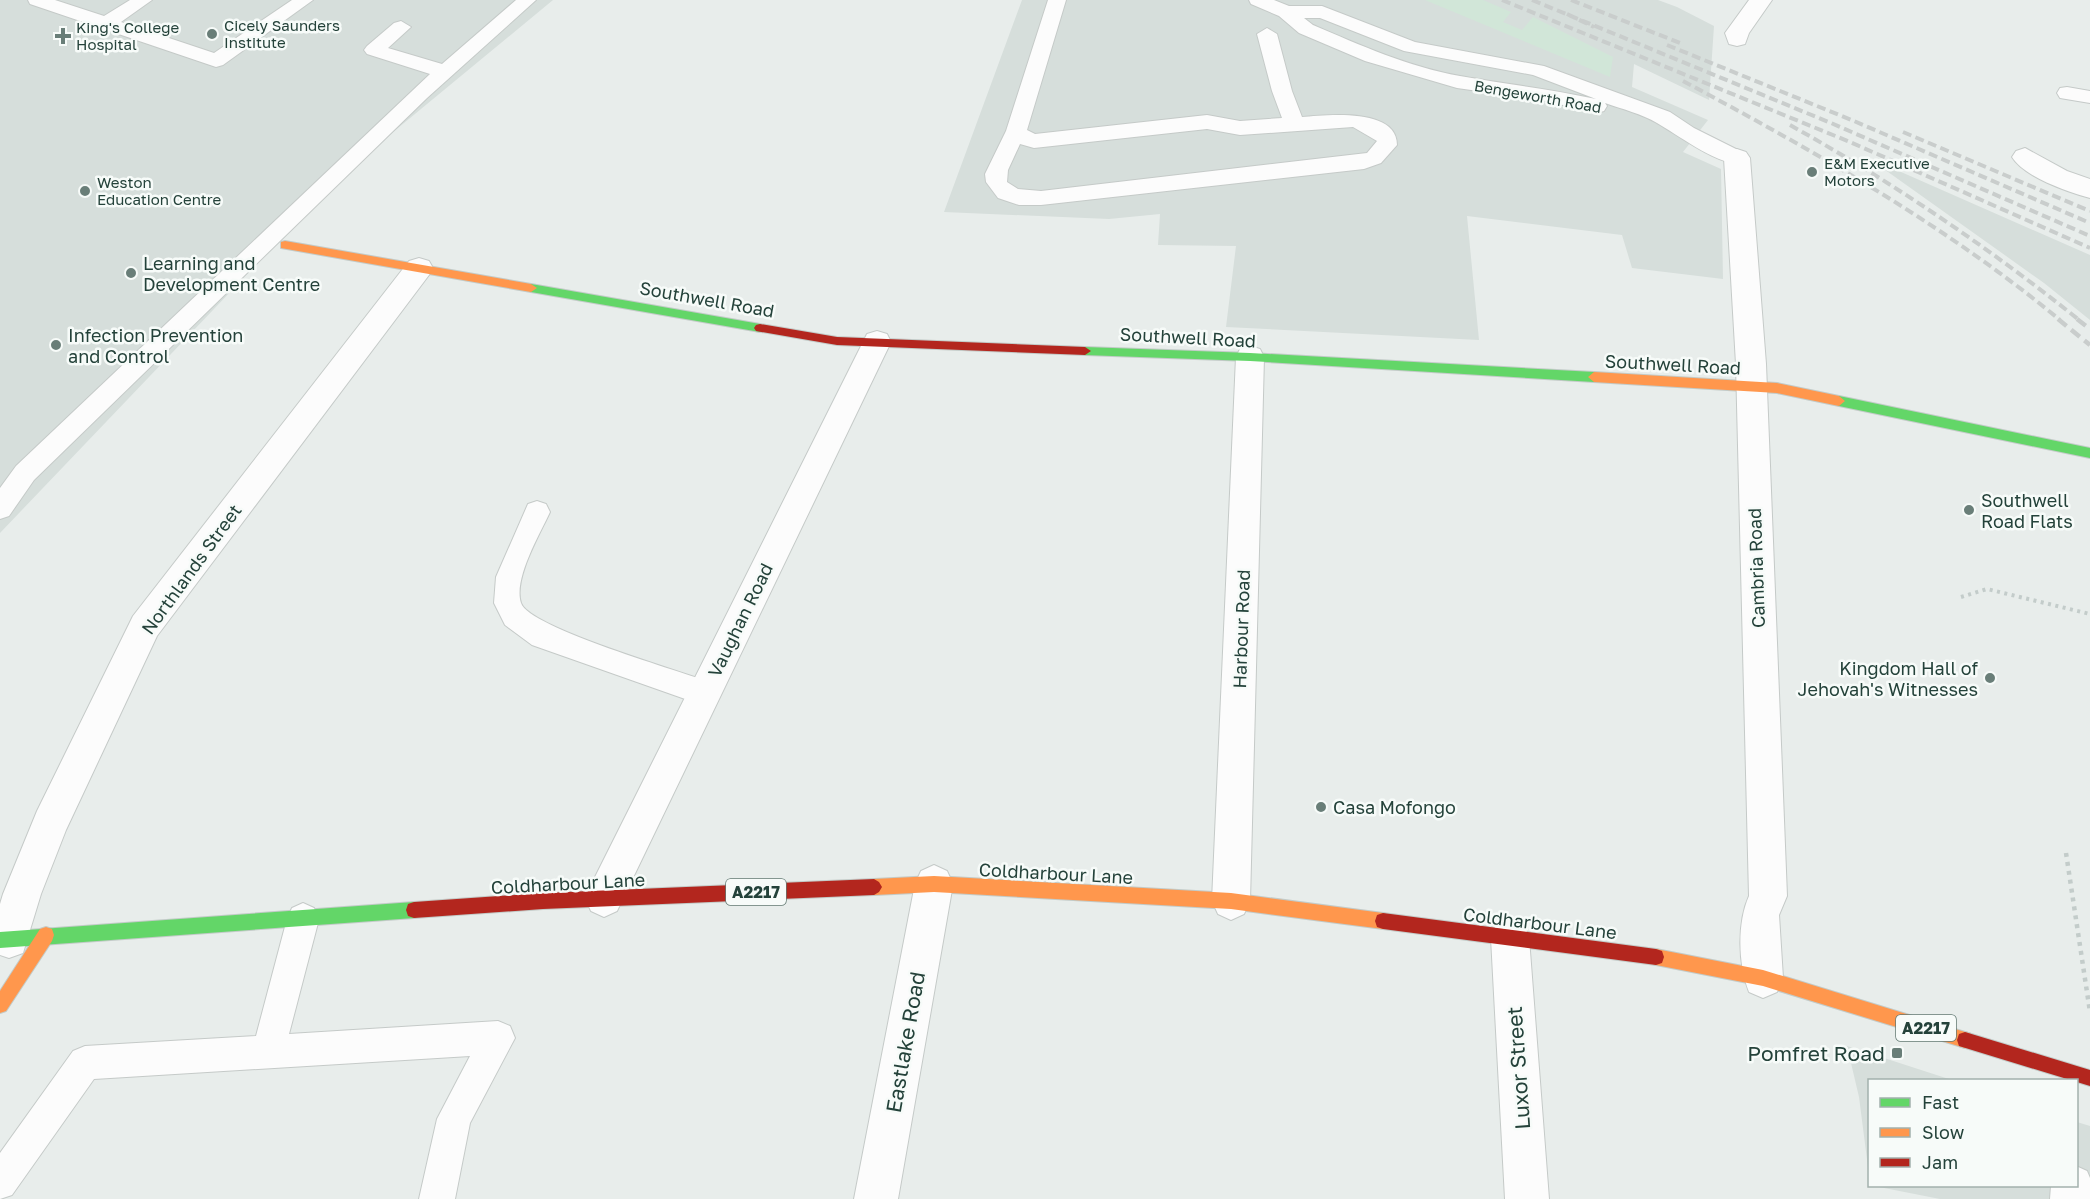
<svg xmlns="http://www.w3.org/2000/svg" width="2090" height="1199" viewBox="0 0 2090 1199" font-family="'Golos Text',sans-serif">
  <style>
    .built { fill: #d6dedb }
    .green { fill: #d1e6d8 }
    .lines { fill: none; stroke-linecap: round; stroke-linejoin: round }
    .lane-casing { stroke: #c5cac8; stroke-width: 2 }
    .street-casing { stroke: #c5cac8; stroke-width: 2 }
    .fast-casing { stroke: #c3cbc8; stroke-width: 2 }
    .slow-casing { stroke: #c3cbc8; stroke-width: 2 }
    .jam-casing { stroke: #c3cbc8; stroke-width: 2 }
    .path-far1 { stroke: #c3ccca; stroke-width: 4; stroke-dasharray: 3 4.5; stroke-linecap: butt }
    .path { stroke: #c3ccca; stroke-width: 4.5; stroke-dasharray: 4 5; stroke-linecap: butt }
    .lane { fill: #fcfcfc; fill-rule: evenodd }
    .street { fill: #fcfcfc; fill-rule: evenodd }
    .fast { fill: #63d668; fill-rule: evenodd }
    .slow { fill: #ff974d; fill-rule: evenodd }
    .jam { fill: #b3261e; fill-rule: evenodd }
    .rail-far1 { stroke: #c9cdcc; stroke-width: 4; stroke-dasharray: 9 4.5; stroke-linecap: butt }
    .rail { stroke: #c9cdcc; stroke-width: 4.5; stroke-dasharray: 11 6; stroke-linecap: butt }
    .poi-dot { fill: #697e78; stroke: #f7fbf9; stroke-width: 2 }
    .labels { text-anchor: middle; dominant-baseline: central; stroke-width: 5; stroke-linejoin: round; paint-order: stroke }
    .far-poi-label { font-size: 15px; fill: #24423a; stroke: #f7fbf9; text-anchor: start }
    .far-street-label { font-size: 15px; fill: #24423a; stroke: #f7fbf9 }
    .shield { fill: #f7fbf9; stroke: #637a73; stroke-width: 1.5 }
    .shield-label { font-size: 16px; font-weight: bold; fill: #24423a }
    .poi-label { font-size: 18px; fill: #24423a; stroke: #f7fbf9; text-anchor: start }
    .street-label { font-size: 18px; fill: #24423a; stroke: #f7fbf9 }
    .near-street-label { font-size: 21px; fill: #24423a; stroke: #f7fbf9 }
    .near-poi-label { font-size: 21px; fill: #24423a; stroke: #f7fbf9; text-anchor: end }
  </style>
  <rect width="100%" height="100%" fill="#e8edeb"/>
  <path class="built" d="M0,0H553L381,142L298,221L0,533Z
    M1022,0H1658L1677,7L1714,26L1709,100L1634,64L1632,87L1708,120L1683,152L1721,169L1723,279L1632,268L1622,235L1467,216L1479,340L1226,327L1236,246L1158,245L1160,214L1109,219L944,212Z
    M1867,157L2090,255V320L2044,283Z
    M1847,1046L1952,1080H1870L1869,1175L1859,1097Z
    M2077,1122L2090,1126V1199H1940L1874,1186H2076Z"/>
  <path class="green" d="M1425,0H1483L1511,12L1503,22L1522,30L1533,17L1613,57L1610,77Z"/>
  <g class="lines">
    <defs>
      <path id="lane" d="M28,0H55L104,16L130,0H152L121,22L214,53L292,0H313L223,65L216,67L30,4Z
        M516,0H536L427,98L34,480L9,516L0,519V488L16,466L430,74L367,54L364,50L367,46L394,23L401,21L411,27L388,48L442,64Z
        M1048,0H1066L1027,130L1035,134L1207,115L1240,121L1282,118L1272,91L1257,34L1267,28L1277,34L1292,91L1302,117C1326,115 1397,107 1397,145L1381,163L1364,169L1041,205H1019L998,198L986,182L985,174L1006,131ZM1353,127L1377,141L1367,153L1041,191L1018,189L1007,182L1008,170L1020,144L1034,148L1207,129L1240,135Z
        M1249,0H1274L1289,6H1322L1415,42L1544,66L1670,112L1694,128L1744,153L1747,158L1744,163C1722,169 1677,134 1657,123C1642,114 1622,109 1605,103L1607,106L1604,111L1597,113L1542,100L1457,88L1365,61L1299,33L1279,16L1251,4ZM1304,18H1320L1404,51L1533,75L1596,99C1551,89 1505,84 1460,76C1409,67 1360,45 1313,25Z
        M2067,87L2090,91V103L2060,98L2057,93L2060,88Z
        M537,501L546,504L550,512C540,534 513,579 521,603C529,628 684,672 715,684L719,693L715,702L705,706L532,645L505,625L494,603L496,577L528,504Z
        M303,903L314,908L319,919L289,1034L498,1021L510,1026L515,1038L470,1123L455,1199H419L437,1119L470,1056L94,1079L12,1195L0,1199V1153L73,1051L85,1046L256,1036L287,919L292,908Z"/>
      <path id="street" d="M1749,0H1772L1749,33L1745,44L1737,46L1729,44L1725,33Z
        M2025,148L2067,171L2090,179V198C2068,192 2024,177 2012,157L2016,151Z
        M1737,149L1746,152L1750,158L1766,364L1787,896L1779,915L1783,978L1777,992L1763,998L1749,992C1738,964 1737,923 1749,896L1736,364L1724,158L1728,152Z
        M419,258L429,261L433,268L429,275L157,636L66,830L41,894L23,953L9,958L0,955V904L3,894L37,811L133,616L409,261Z
        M877,331L887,334L891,342L617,911L604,917L591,911L585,898L591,885L863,342L867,334Z
        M1250,346L1260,349L1264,357L1250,901L1244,914L1231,920L1218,914L1212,901L1236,357L1240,349Z
        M934,865L947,871L953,884L898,1199H854L915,884L921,871Z
        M1510,919L1524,924L1529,938L1549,1199H1505L1491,938L1496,924Z
        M2076,1166L2087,1171L2090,1178V1199H2050L2051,1186H2076Z"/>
      <path id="fast" d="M531,284L760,324L766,328L760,332L531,292L525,288Z
        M1085,347L1250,353L1594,372L1600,377L1594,382L1250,361L1085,355L1079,351Z
        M1839,396L2090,448V458L1839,406L1833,401Z
        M414,902L420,904L422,910L420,916L414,918L0,948V932Z"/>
      <path id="slow" d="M285,241L531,284L537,288L531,292L281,248V242Z
        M1594,372L1777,383L1839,396L1845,401L1839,406L1777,393L1594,382L1588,377Z
        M934,876L1231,893L1383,913L1389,915L1391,921L1389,927L1383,929L1231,909L934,892L874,895L869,892L866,887L869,882L874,879Z
        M46,927L52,929L54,935L52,941L6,1011L0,1013V991L40,929Z
        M1656,949L1763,970L1965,1032L1971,1034L1973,1040L1971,1046L1965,1048L1763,986L1656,965L1650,963L1648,957L1650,951Z"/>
      <path id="jam" d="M760,324L837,337L1085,347L1091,351L1085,355L837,345L756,331L754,328L756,325Z
        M874,879L879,882L882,887L879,892L874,895L543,909L414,918L408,916L406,910L408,904L414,902L543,893Z
        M1383,913L1656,949L1662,951L1664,957L1662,963L1656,965L1383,929L1377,927L1375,921L1377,915Z
        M1965,1032L2090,1070V1086L1959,1046L1957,1040L1959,1034Z"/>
    </defs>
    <use href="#lane" class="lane-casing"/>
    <use href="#street" class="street-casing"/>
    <use href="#fast" class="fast-casing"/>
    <use href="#slow" class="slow-casing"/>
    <use href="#jam" class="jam-casing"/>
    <path class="path-far1" d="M1961,597L1987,589L2090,614"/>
    <path class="path" d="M2066,853L2090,1012"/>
    <use href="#lane" class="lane"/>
    <use href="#street" class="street"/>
    <use href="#fast" class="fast"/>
    <use href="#slow" class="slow"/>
    <use href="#jam" class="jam"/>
    <path class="rail-far1" d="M1502,0L1850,142L2090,248
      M1532,0L1831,123L2090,236
      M1571,0L1680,43
      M1567,14L1594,27
      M1667,45L1854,121L2090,223
      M1683,81C1814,151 1945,225 2060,320
      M1790,125C1892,182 1988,247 2079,320
      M1903,132L2090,211"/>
    <path class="rail" d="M2058,319L2090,345
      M2077,319L2090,329"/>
  </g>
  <g class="poi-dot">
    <circle cx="212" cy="34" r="6"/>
    <path d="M60 27h6v6h6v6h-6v6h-6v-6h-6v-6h6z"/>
    <circle cx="1812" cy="172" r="6"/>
    <circle cx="85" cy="191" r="6"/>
    <circle cx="131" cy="273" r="6"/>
    <circle cx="56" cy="345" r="6"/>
    <circle cx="1969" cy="510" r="6"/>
    <circle cx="1990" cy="678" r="6"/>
    <circle cx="1321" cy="807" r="6"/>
    <rect x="1891" y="1047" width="12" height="12" rx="3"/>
  </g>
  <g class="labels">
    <g class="far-poi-label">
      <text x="224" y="25">Cicely Saunders<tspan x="224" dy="17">Institute</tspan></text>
      <text x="76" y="27">King's College<tspan x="76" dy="17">Hospital</tspan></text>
      <text x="1824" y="163">E&amp;M Executive<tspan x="1824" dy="17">Motors</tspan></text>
      <text x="97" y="182">Weston<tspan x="97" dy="17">Education Centre</tspan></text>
    </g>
    <g class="far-street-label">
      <text transform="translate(1538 96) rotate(10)">Bengeworth Road</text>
    </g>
    <g class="shield">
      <rect x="726" y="879" width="60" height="26" rx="4.5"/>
      <rect x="1896" y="1015" width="60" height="26" rx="4.5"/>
    </g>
    <g class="shield-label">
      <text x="756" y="892">A2217</text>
      <text x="1926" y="1028">A2217</text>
    </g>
    <g class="poi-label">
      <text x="143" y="263">Learning and<tspan x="143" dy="21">Development Centre</tspan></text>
      <text x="68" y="335">Infection Prevention<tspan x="68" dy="21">and Control</tspan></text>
      <text x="1981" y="500">Southwell<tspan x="1981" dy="21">Road Flats</tspan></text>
      <text x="1978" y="668" text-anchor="end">Kingdom Hall of<tspan x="1978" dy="21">Jehovah's Witnesses</tspan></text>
      <text x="1333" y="807">Casa Mofongo</text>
    </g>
    <g class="street-label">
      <text transform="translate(707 299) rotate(10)">Southwell Road</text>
      <text transform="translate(1188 337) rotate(3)">Southwell Road</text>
      <text transform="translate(1673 364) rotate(3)">Southwell Road</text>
      <text transform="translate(1756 568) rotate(-92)">Cambria Road</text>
      <text transform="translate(191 569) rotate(-54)">Northlands Street</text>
      <text transform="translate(740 620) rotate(-64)">Vaughan Road</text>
      <text transform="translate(1241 629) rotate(-88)">Harbour Road</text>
      <text transform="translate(1056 873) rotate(3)">Coldharbour Lane</text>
      <text transform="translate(568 883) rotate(-3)">Coldharbour Lane</text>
      <text transform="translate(1540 923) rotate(7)">Coldharbour Lane</text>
    </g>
    <g class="near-street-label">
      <text transform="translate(905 1042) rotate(-80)">Eastlake Road</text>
      <text transform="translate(1518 1068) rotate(-94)">Luxor Street</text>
    </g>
    <g class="near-poi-label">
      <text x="1885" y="1053">Pomfret Road</text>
    </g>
  </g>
  <rect x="1868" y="1079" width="210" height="108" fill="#f7fbf9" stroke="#a3b1ad" stroke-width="1.5"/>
  <rect x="1880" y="1098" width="30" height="9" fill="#63d668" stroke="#a3b1ad" stroke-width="1.5"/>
  <text x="1922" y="1109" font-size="18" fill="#24423a">Fast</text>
  <rect x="1880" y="1128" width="30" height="9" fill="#ff974d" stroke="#a3b1ad" stroke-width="1.5"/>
  <text x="1922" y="1139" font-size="18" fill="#24423a">Slow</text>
  <rect x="1880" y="1158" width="30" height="9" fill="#b3261e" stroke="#a3b1ad" stroke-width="1.5"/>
  <text x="1922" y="1169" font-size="18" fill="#24423a">Jam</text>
</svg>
